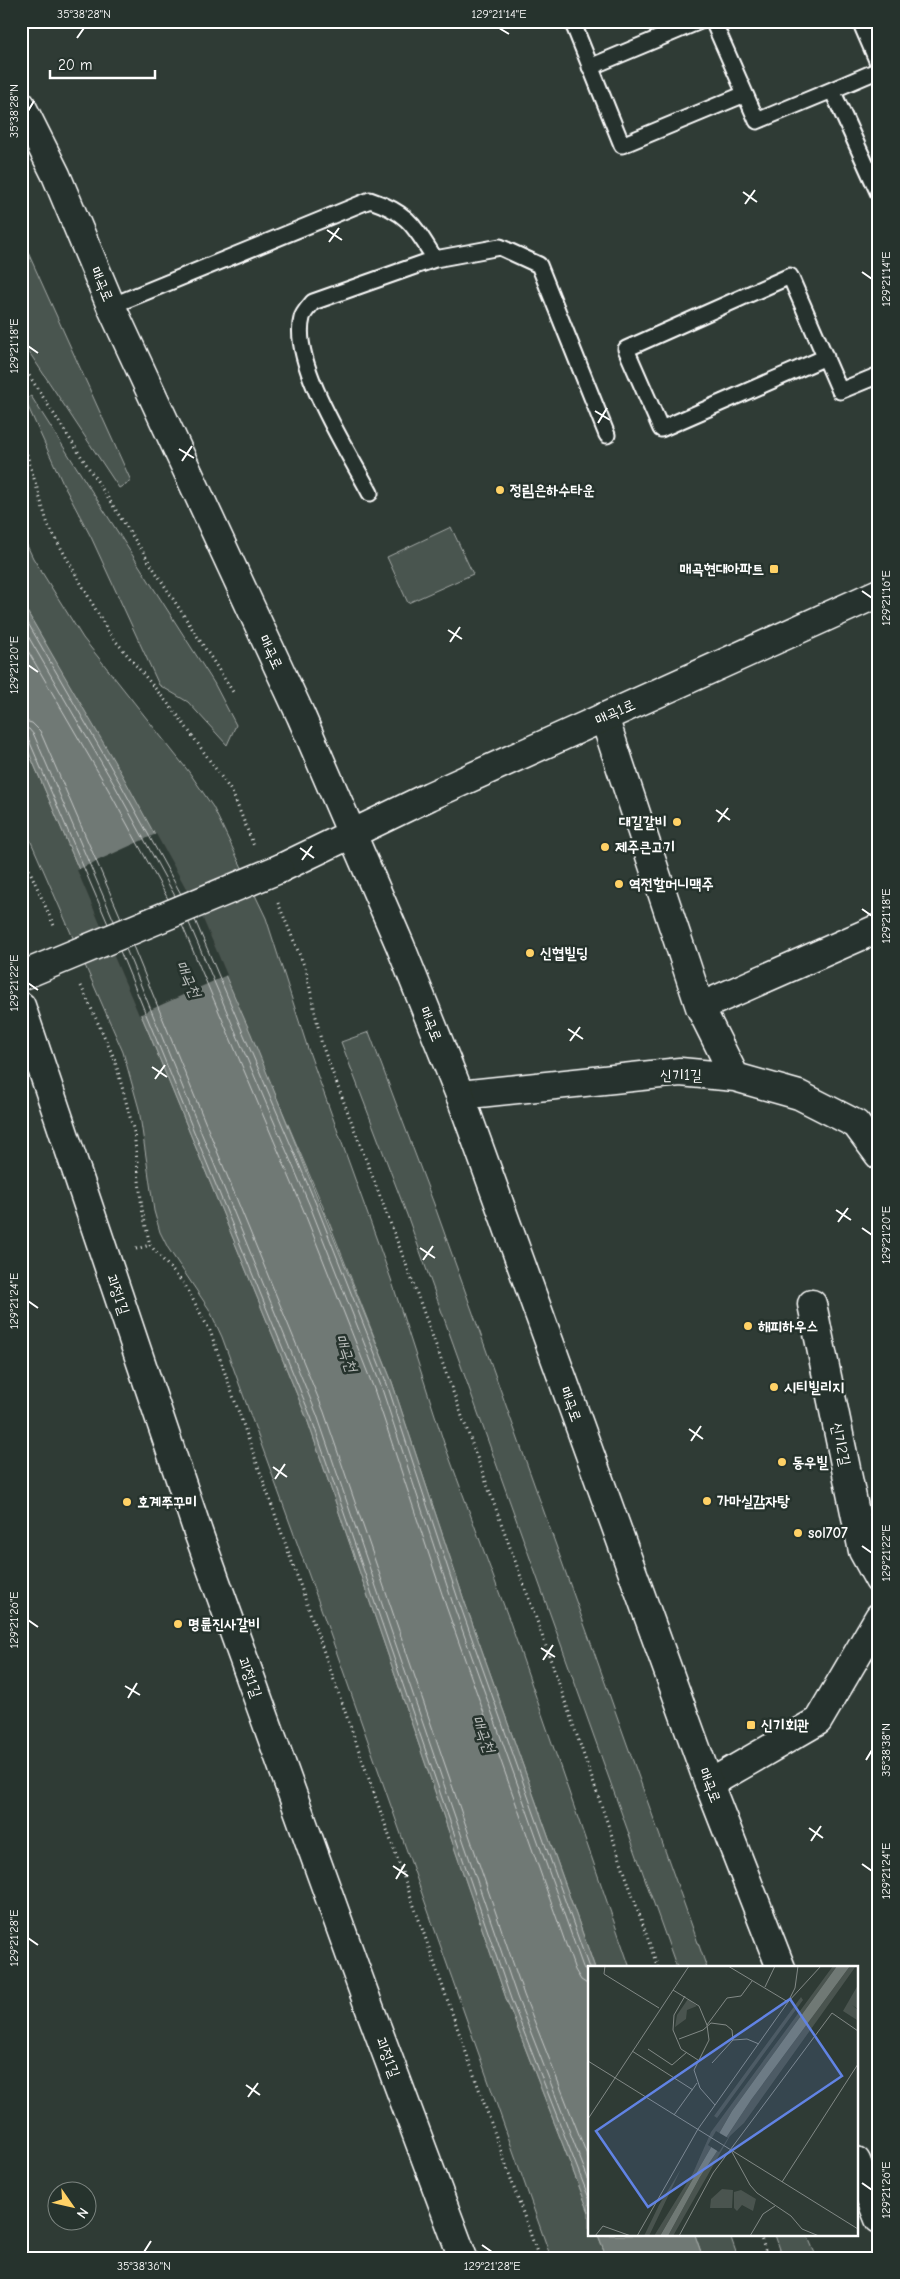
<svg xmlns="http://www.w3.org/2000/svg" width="900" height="2279" viewBox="0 0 900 2279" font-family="'Comic Neue','Poor Story',sans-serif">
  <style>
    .green { fill: #4a544f; stroke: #a4aaa7 }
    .water { fill: #707975; stroke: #a9afac }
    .pier { fill: #2f3b35 }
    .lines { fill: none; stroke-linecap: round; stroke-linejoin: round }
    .shore { stroke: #c6c9c8; stroke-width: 1 }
    .service-casing { stroke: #fff; stroke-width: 19 }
    .minor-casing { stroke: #fff; stroke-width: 31 }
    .tertiary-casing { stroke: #fff; stroke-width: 31 }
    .path { stroke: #fff; stroke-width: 3; stroke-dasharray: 1 4; stroke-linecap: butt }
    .service { stroke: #26332d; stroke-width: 15 }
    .minor { stroke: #26332d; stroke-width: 28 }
    .tertiary { stroke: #26332d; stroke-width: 28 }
    .tertiary-bridge-casing { stroke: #fff; stroke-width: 31; stroke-linecap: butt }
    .tertiary-bridge { stroke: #26332d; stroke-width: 28 }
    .ticks { fill: none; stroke: #fff; stroke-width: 2 }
    .poi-dot { fill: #ffd166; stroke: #26332d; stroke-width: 2 }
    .labels { text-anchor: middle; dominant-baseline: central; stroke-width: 5; stroke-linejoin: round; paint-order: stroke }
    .street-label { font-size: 15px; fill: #fff; stroke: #26332d }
    .poi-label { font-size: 15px; font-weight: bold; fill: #fff; stroke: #26332d; text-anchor: start }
    .water-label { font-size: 16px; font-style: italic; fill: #b8bcba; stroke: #26332d }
    .inset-road { fill: none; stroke: #828986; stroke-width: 1 }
    .view { fill: #6183e4; fill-opacity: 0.15; stroke: #6183e4; stroke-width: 2.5 }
    .inset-edge { fill: none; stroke: #fff; stroke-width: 2.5 }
    .neatline { fill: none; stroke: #fff; stroke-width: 2 }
    .ticks-label { font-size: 12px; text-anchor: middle; fill: #fff }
  </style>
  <rect width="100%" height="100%" fill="#2f3b35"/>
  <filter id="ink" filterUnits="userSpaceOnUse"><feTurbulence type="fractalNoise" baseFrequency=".02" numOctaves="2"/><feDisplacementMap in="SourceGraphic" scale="10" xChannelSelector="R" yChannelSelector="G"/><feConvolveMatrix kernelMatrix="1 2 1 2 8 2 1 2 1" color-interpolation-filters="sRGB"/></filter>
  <g filter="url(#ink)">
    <path class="green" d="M21,237L131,481L119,488L21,340Z
      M31,396L214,683L236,725L227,745L188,702L159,685L91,537L63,484L25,400Z
      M451,527L473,574L408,603L387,557Z
      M21,533L33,558L83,638L189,772L213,807L266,918L308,1049L391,1279L444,1443L510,1622L630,1968H595L464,1600L392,1382L321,1202L201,920L21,601Z
      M21,734L151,1038L307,1419L507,2001L589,2212V2235H598L607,2258H551L323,1614L222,1337L209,1309L168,1248L160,1232L154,1211L139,1109L123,1052L21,819Z
      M369,1032L434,1204L707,1968H677L407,1215L341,1042Z
      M695,2235H730L738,2258H703Z
      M775,2235H807L817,2258H783Z"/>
    <path class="water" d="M21,601L125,780L201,920L251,1034L392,1382L464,1600L595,1968H589V2212L507,2001L307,1419L151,1038L21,734Z
      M598,2235H695L703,2258H607Z"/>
    <path class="pier" d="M156,834L203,919L227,975L139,1015L77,870Z"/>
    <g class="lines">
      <path class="shore" d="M21,611L120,783L181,894
        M21,624L115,786L175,896
        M21,639L108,789L168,899
        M21,720L32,723L40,731L121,918
        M21,728L29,729L34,735L114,921
        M21,734L28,738L108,924
        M195,920L316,1204L387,1384L459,1602L589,1968
        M189,923L310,1206L381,1386L453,1604L583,1967L589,1977
        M182,925L303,1209L374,1389L446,1606L575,1970L581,1980L589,1985
        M133,946L324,1412L524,1995L589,2160
        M126,949L317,1415L517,1997L589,2181
        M120,951L311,1417L511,1999L589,2198"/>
      <defs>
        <path id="service" d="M572,21L622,145L745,94
          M713,21L757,121L832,90
          M860,21L879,65
          M590,67L700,21
          M879,70L832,90L879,194
          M435,259L500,247L539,265L607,435
          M111,306L370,200C409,213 414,226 435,259L313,302C309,307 303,313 302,318C290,362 349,453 370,493
          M826,357L661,429L626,349L790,276L840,391L879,375"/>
        <path id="minor" d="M604,717L700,1007L735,1077
          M21,1006L199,1535L368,2004L463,2258
          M700,1007L879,928
          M460,1095L680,1072L735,1077L799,1095L856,1124L879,1155
          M812,1304L863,1551L879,1580
          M709,1784L818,1721L879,1617"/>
        <path id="tertiary" d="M21,105L56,175L111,306L301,716L400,945L460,1095L709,1784L781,1968
          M279,869L430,796L879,593
          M856,2161L879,2219"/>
      </defs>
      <use href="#service" class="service-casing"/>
      <use href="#minor" class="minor-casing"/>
      <use href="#tertiary" class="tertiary-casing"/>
      <path class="path" d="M21,363L235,695
        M21,435L48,525L109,633L179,717L232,792L254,846
        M21,851L55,928
        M278,903L306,970L322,1045L409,1272L536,1618L658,1968
        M81,986L115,1060L134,1132L142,1209L150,1245L185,1285L210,1331L539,2258
        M136,1249L150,1245
        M760,2235L768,2258"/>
      <use href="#service" class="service"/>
      <use href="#minor" class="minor"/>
      <use href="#tertiary" class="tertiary"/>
      <defs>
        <path id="tertiary-bridge" d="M21,976L279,869"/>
      </defs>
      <use href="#tertiary-bridge" class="tertiary-bridge-casing"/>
      <use href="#tertiary-bridge" class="tertiary-bridge"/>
    </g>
  </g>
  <path class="ticks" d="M499,28L509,34M77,38L84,28M28,111L34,101M743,192L757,202M745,204L755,190M327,230L342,240M329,242L339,228M862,272L872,279M28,346L38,353M595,411L610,420M598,423L607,408M179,449L194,458M182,461L192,446M862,591L872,598M448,630L462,639M450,642L460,627M28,665L38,672M716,810L730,820M718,822L728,808M300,848L314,858M302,860L312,846M862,909L872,916M28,983L38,990M568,1029L583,1039M570,1041L580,1027M152,1067L167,1077M155,1079L165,1065M836,1210L851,1220M838,1222L848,1208M862,1228L872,1235M420,1248L435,1258M423,1260L433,1246M28,1301L38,1308M689,1429L703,1439M691,1441L701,1426M273,1467L287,1477M275,1479L285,1464M862,1546L872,1553M28,1620L38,1627M541,1648L555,1657M543,1660L553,1645M125,1686L140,1695M128,1698L137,1683M866,1760L872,1750M809,1828L823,1838M811,1841L821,1826M862,1864L872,1871M393,1866L408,1876M396,1879L405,1864M28,1938L38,1945M246,2085L260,2095M248,2097L258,2083M862,2183L872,2190M482,2245L492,2252M144,2252L151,2241"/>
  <g class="poi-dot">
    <circle cx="500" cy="490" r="5"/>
    <rect x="769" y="564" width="10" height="10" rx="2.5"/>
    <circle cx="677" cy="822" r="5"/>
    <circle cx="605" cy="847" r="5"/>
    <circle cx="619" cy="884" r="5"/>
    <circle cx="530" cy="953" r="5"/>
    <circle cx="748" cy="1326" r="5"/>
    <circle cx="774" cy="1387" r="5"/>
    <circle cx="782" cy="1462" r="5"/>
    <circle cx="707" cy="1501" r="5"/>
    <circle cx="127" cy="1502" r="5"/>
    <circle cx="798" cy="1533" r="5"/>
    <circle cx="178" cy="1624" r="5"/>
    <rect x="746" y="1720" width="10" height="10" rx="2.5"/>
  </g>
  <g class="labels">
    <g class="street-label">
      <text transform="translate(102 284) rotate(67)">매곡로</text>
      <text transform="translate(271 652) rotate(65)">매곡로</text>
      <text transform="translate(615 712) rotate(-24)">매곡1로</text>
      <text transform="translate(431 1024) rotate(68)">매곡로</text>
      <text x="681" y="1075">신기1길</text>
      <text transform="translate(118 1294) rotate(71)">괴정1길</text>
      <text transform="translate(571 1404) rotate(70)">매곡로</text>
      <text transform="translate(841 1444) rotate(78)">신기2길</text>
      <text transform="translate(250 1677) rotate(70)">괴정1길</text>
      <text transform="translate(710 1785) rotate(69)">매곡로</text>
      <text transform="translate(388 2057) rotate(69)">괴정1길</text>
    </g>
    <g class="poi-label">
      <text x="510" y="490">정림은하수타운</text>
      <text x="764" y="569" text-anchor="end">매곡현대아파트</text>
      <text x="667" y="822" text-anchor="end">대길갈비</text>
      <text x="615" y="847">제주큰고기</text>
      <text x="629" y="884">역전할머니맥주</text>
      <text x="540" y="953">신협빌딩</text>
      <text x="758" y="1326">해피하우스</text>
      <text x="784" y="1387">시티빌리지</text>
      <text x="792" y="1462">동우빌</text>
      <text x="717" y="1501">가마실감자탕</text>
      <text x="137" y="1502">호계쭈꾸미</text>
      <text x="808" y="1533">sol707</text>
      <text x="188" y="1624">명륜진사갈비</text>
      <text x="761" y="1725">신기회관</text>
    </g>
    <g class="water-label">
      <text transform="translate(188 979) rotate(65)">매곡천</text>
      <text transform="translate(346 1353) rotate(71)">매곡천</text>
      <text transform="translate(483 1734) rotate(69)">매곡천</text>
    </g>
  </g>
  <g transform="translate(588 1966)">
    <rect width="270" height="270" fill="#2f3b35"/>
    <path d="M245,0H249L144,145L72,270H66L105,207L123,166ZM262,0H268L156,157L142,170L85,270H80L112,211L163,134ZM270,19V43L264,39L270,44L269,54L255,45ZM213,31L215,34L129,152L126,150ZM100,33L109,40L99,44L98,53L87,61L89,49ZM93,203L61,270H56L71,239ZM134,223L145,224L144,242H122L123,233ZM153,224L168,233L165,245L154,239L149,245L146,242V226Z" fill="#4a544f"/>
    <path d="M249,0H262L163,134L112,211L80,270H72L144,145Z" fill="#707975"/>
    <path d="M128,165L140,172L131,186L120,179Z" fill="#2f3b35"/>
    <path class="inset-road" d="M17,0L16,8L71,42M140,0L200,36L233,0M177,21L187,0M85,24L111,40L119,59M97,30L86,49L85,64L93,83L110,94M91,73L115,64L123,57L138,59L144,64L145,74L124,97M145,74L159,73L171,78M60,83L84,99L99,86M44,85L105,124M0,95L270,263M127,139L112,122L106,104L121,74L119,59L139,32L153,30L164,15M86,149L109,117M0,153L101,0M144,186L162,219L169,227L203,250L214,263L231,270M194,216L270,98M7,270L15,260L43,270M49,270L110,163L200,36L207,22L210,0M91,270L125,207L244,47L270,65M162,270L175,248L187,240"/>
    <path class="view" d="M202,33L254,110L60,241L8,165Z"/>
    <rect width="270" height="270" class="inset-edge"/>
  </g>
  <rect width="900" height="2279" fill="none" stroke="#26332d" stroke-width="55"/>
  <g transform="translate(72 2206) rotate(124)"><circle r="24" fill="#26332d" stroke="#7d8581"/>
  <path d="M0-4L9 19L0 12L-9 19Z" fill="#ffd166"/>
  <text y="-8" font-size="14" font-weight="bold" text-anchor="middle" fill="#ffffff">N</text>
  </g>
  <path d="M50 70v8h105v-8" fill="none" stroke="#ffffff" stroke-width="2.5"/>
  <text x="58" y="70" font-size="15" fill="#ffffff" stroke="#26332d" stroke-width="4" paint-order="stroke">20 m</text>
  <rect x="28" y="28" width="844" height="2224" class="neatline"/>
  <g class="ticks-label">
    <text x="84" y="18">35°38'28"N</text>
    <text x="499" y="18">129°21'14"E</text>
    <text transform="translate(14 111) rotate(-90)" y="4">35°38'28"N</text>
    <text transform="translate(886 279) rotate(-90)" y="4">129°21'14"E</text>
    <text transform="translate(14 346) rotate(-90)" y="4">129°21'18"E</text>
    <text transform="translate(886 598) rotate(-90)" y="4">129°21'16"E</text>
    <text transform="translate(14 665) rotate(-90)" y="4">129°21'20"E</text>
    <text transform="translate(886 916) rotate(-90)" y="4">129°21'18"E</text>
    <text transform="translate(14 983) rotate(-90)" y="4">129°21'22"E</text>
    <text transform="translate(886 1235) rotate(-90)" y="4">129°21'20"E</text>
    <text transform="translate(14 1301) rotate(-90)" y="4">129°21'24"E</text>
    <text transform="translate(886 1553) rotate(-90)" y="4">129°21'22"E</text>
    <text transform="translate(14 1620) rotate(-90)" y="4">129°21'26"E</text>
    <text transform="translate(886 1750) rotate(-90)" y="4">35°38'38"N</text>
    <text transform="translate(886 1871) rotate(-90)" y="4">129°21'24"E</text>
    <text transform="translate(14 1938) rotate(-90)" y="4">129°21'28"E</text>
    <text transform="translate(886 2190) rotate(-90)" y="4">129°21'26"E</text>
    <text x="144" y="2270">35°38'36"N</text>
    <text x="492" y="2270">129°21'28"E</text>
  </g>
</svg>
